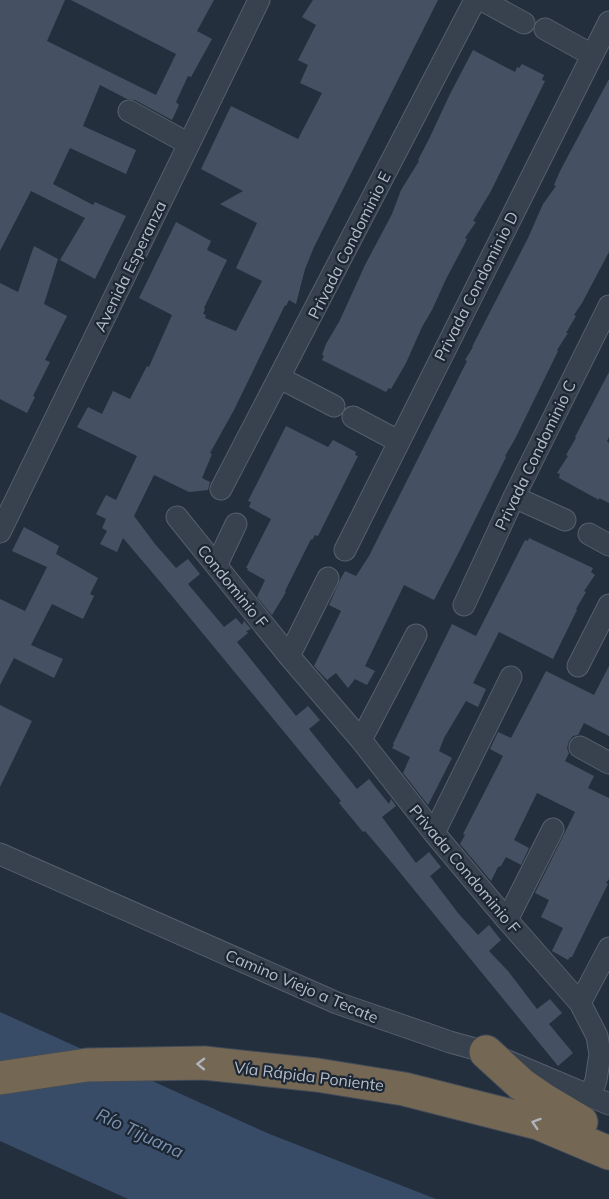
<svg xmlns="http://www.w3.org/2000/svg" width="609" height="1199" viewBox="0 0 609 1199" font-family="Mulish,sans-serif">
  <style>
    .water { fill: #394c67 }
    .building { fill: #455162 }
    .lines { fill: none; stroke-linecap: round; stroke-linejoin: round }
    .street-casing { stroke: #565f6c; stroke-width: 23 }
    .highway-casing { stroke: #434c59; stroke-width: 35 }
    .street { stroke: #38414e; stroke-width: 21 }
    .highway { stroke: #746855; stroke-width: 33 }
    .oneway { stroke: #aeb4bd }
    .labels { text-anchor: middle; dominant-baseline: central; stroke-width: 4.5; stroke-linejoin: round; paint-order: stroke }
    .street-label { font-size: 16px; fill: #b4bcc9; stroke: #1d2633 }
    .water-label { font-size: 18px; font-style: italic; fill: #7c92b1; stroke: #1d2633 }
  </style>
  <rect width="100%" height="100%" fill="#242f3e"/>
  <path class="water" d="M0,1012L267,1133L436,1199H128L0,1141Z"/>
  <path class="building" d="M0,0H65L47,41L156,95L176,54L71,0H214L197,31L212,39L191,77L188,76L176,102L179,105L172,120L135,100L127,99L100,85L83,126L136,150L126,174L70,148L53,184L93,205L95,202L126,216L95,279L60,260L85,218L31,191L0,251Z
    M313,0H438L314,247L305,269L296,304L289,300L286,306L285,305L234,410L210,453L212,454L202,478L210,482L208,490L189,492L154,475L134,516L155,544L176,568L188,559L200,574L188,584L224,627L236,618L242,625L244,621L251,629L246,631L248,633L237,642L296,716L308,706L320,720L309,729L357,789L369,779L389,804L391,799L396,806L382,817L416,863L429,852L441,867L430,876L458,913L478,935L489,925L501,940L489,951L508,971L537,1009L550,999L562,1013L549,1024L573,1053L558,1066L393,864L365,831L363,832L339,803L341,801L162,584L123,538L117,552L100,544L107,531L102,528L106,519L96,514L106,495L116,500L137,456L77,427L88,407L102,414L113,391L130,399L147,366L149,367L172,315L139,298L176,222L211,241L207,250L227,260L204,308L205,309L203,314L206,315L205,318L236,331L262,281L236,268L257,223L220,204L243,191L201,169L231,106L298,139L322,93L300,83L308,65L298,60L316,25L302,17Z
    M473,50L515,72L517,67L519,68L522,64L544,75L542,80L545,81L491,191L473,221L476,222L465,238L467,239L463,247L446,279L432,310L422,327L406,363L391,389L389,388L386,392L322,360L324,356L322,355L326,344L340,320L365,265L392,214L401,190L419,161L418,160L429,139L450,94Z
    M609,79V252L582,303L574,315L576,316L566,333H568L557,350L558,351L515,439L505,456L506,457L460,550L434,600L404,585L365,666L375,671L367,685L355,679L348,688L336,673L327,680L314,666L341,611L329,605L340,580L345,571L356,576L369,556L467,361L465,360L473,347H472L528,238L543,204L556,186L554,185L560,171Z
    M34,246L58,259L44,304L67,316L45,360L50,362L33,396L35,397L27,413L0,399V283L18,292Z
    M609,372V437L607,441L609,443V503L599,498V500L559,478L560,474L557,473L568,456L566,455L576,438L575,437Z
    M286,426L328,447L333,440L356,452L355,455L358,456L318,536L315,535L312,540L311,539L285,591L286,592L272,615L257,597L265,580L247,570L248,568H246L271,519L249,507L251,502L248,501Z
    M24,527L59,546L56,554L98,578L90,594L94,596L83,619L52,604L31,645L63,659L54,678L14,658L0,685V599L25,611L47,567L12,551Z
    M529,538L593,568L591,572L595,575L584,591L586,592L576,609L577,610L553,659L499,632L473,683L486,689L478,707L466,701L444,738L439,751L452,758L428,805L403,773L410,757L392,748L394,745L393,744L452,624L476,636L525,540L528,541Z
    M609,666V736L584,723L578,735L573,736L569,741L567,748L569,753L565,761L594,776L588,788L609,798V879L606,883L608,884L572,957H570L568,960L552,951L563,928L541,917L549,900L535,893L575,812L537,793L514,840L529,848L521,865L506,857L501,866L498,867L491,881L460,844L465,835L463,834L503,756L490,749L498,732L511,738L546,671L594,695Z
    M0,705L32,721L0,787Z"/>
  <g class="lines">
    <defs>
      <path id="street" d="M482,0L524,23
        M545,29L592,55
        M129,111L189,144
        M280,378L334,406
        M353,417L398,441
        M221,489L475,0
        M514,497L565,520
        M177,517L289,656L361,740L434,833L507,920L580,1003L597,1036L600,1054L596,1080L590,1097
        M0,532L259,0
        M589,534L609,545
        M345,550L609,22
        M217,564L236,524
        M464,605L514,497L609,306
        M289,656L328,578
        M578,666L609,605
        M361,740L416,635
        M580,747L609,763
        M434,833L511,677
        M0,854L337,1003L450,1042L486,1052L609,1104
        M507,920L553,829
        M580,1003L609,948"/>
      <path id="highway" d="M486,1052L521,1084L544,1100L581,1122
        M0,1078L87,1065L204,1063L317,1075L404,1089L538,1123L609,1153"/>
    </defs>
    <use href="#street" class="street-casing"/>
    <use href="#highway" class="highway-casing"/>
    <use href="#street" class="street"/>
    <use href="#highway" class="highway"/>
  </g>
  <defs><path id="oneway-chevron" d="M-2-3.5L2.5 0L-2 3.5" fill="none" stroke-width="1.6" stroke-linecap="round" stroke-linejoin="round" transform="scale(1.5)"/></defs>
  <g class="oneway">
    <use href="#oneway-chevron" transform="translate(201 1064) rotate(-179)"/>
    <use href="#oneway-chevron" transform="translate(536 1123) rotate(-162)"/>
  </g>
  <g class="labels">
    <g class="street-label">
      <text transform="translate(349 245) rotate(-63)">Privada Condominio E</text>
      <text transform="translate(130 266) rotate(-64)">Avenida Esperanza</text>
      <text transform="translate(476 286) rotate(-63)">Privada Condominio D</text>
      <text transform="translate(535 455) rotate(-64)">Privada Condominio C</text>
      <text transform="translate(233 586) rotate(51)">Condominio F</text>
      <text transform="translate(465 869) rotate(50)">Privada Condominio F</text>
      <text transform="translate(302 986) rotate(23)">Camino Viejo a Tecate</text>
      <text transform="translate(309 1076) rotate(7)">Vía Rápida Poniente</text>
    </g>
    <g class="water-label">
      <text transform="translate(140 1133) rotate(25)">Río Tijuana</text>
    </g>
  </g>
</svg>
